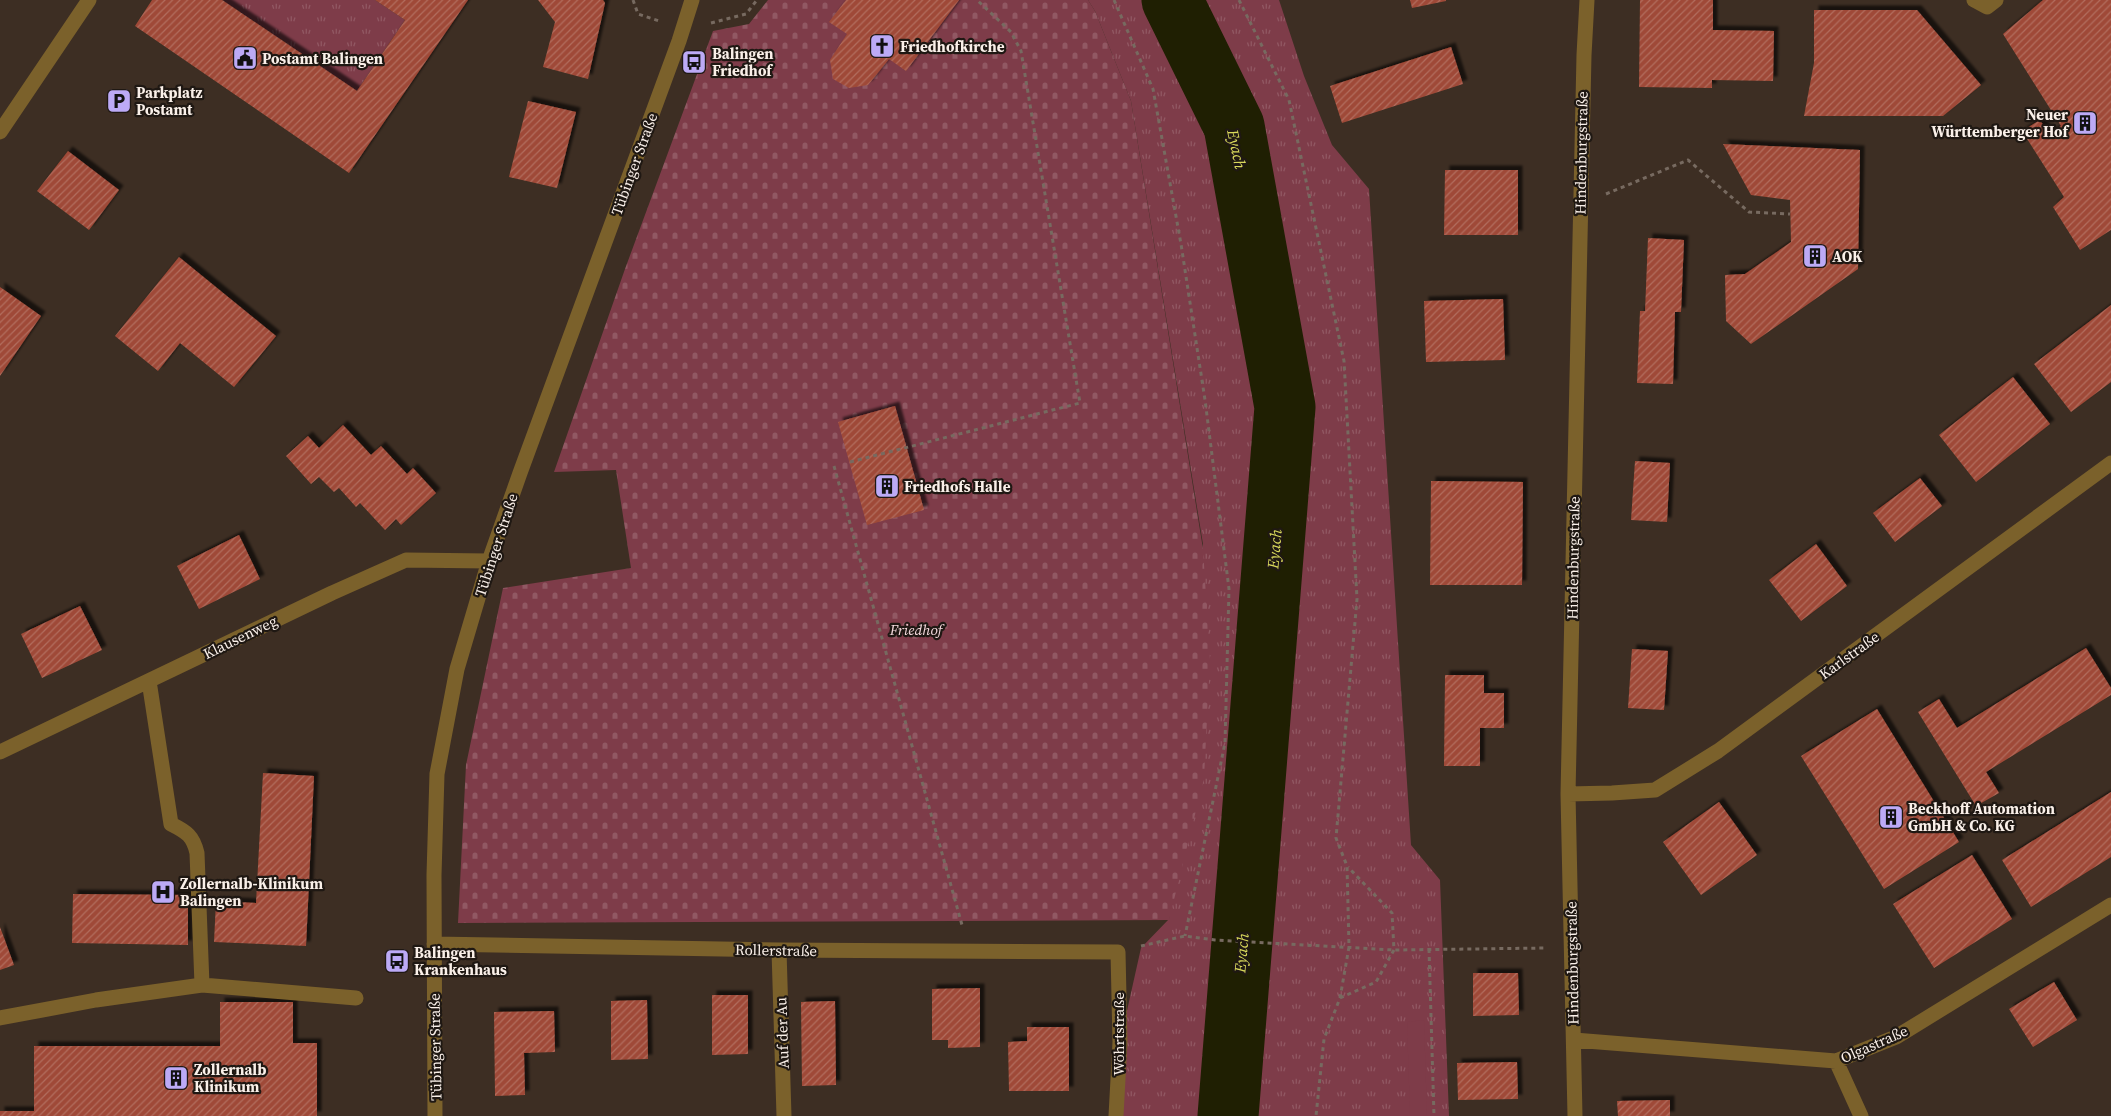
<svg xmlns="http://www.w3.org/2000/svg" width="2111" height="1116" viewBox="0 0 2111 1116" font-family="'Source Serif 4',serif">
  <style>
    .grass { fill: url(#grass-tufts) }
    .cemetery { fill: url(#cemetery-stones) }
    .garden { fill: #7e3c49 }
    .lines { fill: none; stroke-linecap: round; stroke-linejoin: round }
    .river { stroke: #1f1f02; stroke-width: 61 }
    .building { fill: url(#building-hatch); filter: url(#shadow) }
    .path { stroke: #776a60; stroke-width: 3; stroke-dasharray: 4 4; stroke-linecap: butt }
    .minor { stroke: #7b612b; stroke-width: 15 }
    .labels { text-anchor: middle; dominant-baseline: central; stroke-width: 4.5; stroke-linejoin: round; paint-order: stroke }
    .poi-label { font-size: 15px; font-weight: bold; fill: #faf0e9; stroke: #1f1813; text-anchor: start }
    .street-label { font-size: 15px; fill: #faf0e9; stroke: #1f1813 }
    .park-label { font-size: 15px; font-style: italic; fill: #f4d9dd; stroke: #1f1813 }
    .water-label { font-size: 16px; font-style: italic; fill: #d9d85b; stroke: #1f1813 }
  </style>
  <defs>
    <pattern id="grass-tufts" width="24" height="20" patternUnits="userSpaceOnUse" patternTransform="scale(1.25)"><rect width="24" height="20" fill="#7e3c49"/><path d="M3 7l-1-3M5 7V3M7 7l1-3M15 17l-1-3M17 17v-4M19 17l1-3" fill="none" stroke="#915863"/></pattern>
    <pattern id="cemetery-stones" width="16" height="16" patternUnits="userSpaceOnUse" patternTransform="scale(1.25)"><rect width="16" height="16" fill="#7e3c49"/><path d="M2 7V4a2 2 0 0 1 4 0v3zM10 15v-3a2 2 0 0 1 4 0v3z" fill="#915863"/></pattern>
    <pattern id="building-hatch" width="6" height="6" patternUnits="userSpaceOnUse" patternTransform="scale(1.25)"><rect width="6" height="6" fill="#9f4a37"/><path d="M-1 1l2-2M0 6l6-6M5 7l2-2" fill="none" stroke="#b26d5e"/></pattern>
    <filter id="shadow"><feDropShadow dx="4.5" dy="-4.5" stdDeviation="1" flood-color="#0009"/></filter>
  </defs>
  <rect width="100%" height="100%" fill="#3d2e23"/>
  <path class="grass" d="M222,0H375L405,20L357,91Z
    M1088,0H1279L1304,76L1332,145L1369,189L1411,845L1440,880L1449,1116H1116L1120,1042L1141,948L1169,919L1203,544L1131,101L1095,11Z"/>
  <path class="cemetery" d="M768,0H1088L1095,11L1131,101L1203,549L1210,660L1204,778L1169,920L458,923L466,765L503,588L631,568L616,470L554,472L625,269L713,31L749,24Z"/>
  <path class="garden" d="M1424,1020L1427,1116H1410L1407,1022Z"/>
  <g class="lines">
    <path class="river" d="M1172,0L1234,126L1285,407L1228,1116"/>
  </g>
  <path class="building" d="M152,0H222L357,91L405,20L375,0H468L349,173L135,26Z
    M538,0H603L605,3L588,79L543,67L555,22Z
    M846,0H959L906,71L889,59L868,85L849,88L833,79L830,60L847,34L829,22Z
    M1410,0H1446V1L1412,8Z
    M1640,0H1713V30L1774,31L1773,81L1712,80V88L1639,87Z
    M2043,0H2111V230L2080,250L2053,207L2064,197L2022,131L2040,120L2049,134L2061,126L2003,34Z
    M1814,10H1917L1981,85L1943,116H1804L1814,63Z
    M1451,47L1463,84L1342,123L1330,86Z
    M528,101L576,112L557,188L509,177Z
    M1723,144L1860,150L1858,269L1751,344L1726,321L1725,275L1745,274L1791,242L1790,200L1751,195Z
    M68,151L119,190L89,230L37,191Z
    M1445,170H1518V235H1444Z
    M1648,238L1684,240L1681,312H1675L1673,384L1637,383L1640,311H1645Z
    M179,257L276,336L234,387L180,343L158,371L115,336Z
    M0,287L41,316L0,376Z
    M1503,299L1505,360L1426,362L1424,301Z
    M2111,305V382L2071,412L2034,364Z
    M2013,377L2050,424L1976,482L1939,435Z
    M895,406L924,510L867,525L838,422Z
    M343,425L371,455L381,446L407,474L413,468L436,493L401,525L396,519L385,530L360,503L356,507L339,488L334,492L319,477L311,484L286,456L308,436L319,448Z
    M1635,461L1670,463L1667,522L1631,520Z
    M1920,478L1942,506L1895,542L1873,513Z
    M1431,481L1523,482L1522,585H1430Z
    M239,535L260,579L199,609L177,566Z
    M1816,544L1847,586L1801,621L1769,580Z
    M80,606L102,650L42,678L21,634Z
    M2086,648L2111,688V695L1986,772L1999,793L1976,806L1918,712L1939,699L1957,728Z
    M1632,649L1668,651L1664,710L1628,708Z
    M1445,675H1484V693H1504V728H1480V766H1444Z
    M1877,709L1959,842L1884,889L1801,756Z
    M263,773L314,776L306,946L214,942L216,901L256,903Z
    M2111,792V857L2031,907L2002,860Z
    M1719,802L1757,855L1701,895L1663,842Z
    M1972,855L2012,919L1934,968L1893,904Z
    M73,894L188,895V945L72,943Z
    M0,927L14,965L0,970Z
    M1473,973H1518L1519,1015L1473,1016Z
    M2054,982L2077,1020L2033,1047L2009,1009Z
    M980,988V1047L948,1048V1040H932V989Z
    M712,995H748V1054L712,1055Z
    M647,1000L648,1059L611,1060V1001Z
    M835,1001L836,1085L802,1086L801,1002Z
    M220,1002H293V1043H317V1116H0V1111H34V1046H220Z
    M554,1011L555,1052L524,1053L525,1095L495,1096L494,1012Z
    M1027,1027H1069V1091H1009L1008,1042L1027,1041Z
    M1517,1062L1518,1099L1458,1100L1457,1063Z
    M1670,1100V1116H1618L1617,1101Z"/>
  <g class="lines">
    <path class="path" d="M633,0L638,14L659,21
      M1114,0L1153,89L1181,244L1205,400L1229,589L1225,743L1185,936
      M1239,0L1289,100L1344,361L1357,599L1336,838L1347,866L1349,947L1340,998L1324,1039L1316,1116
      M711,23L746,14L757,0
      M1606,194L1688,160L1749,212L1790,214
      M850,462L1080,403L1021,51L1011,32L977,0
      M834,466L962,925
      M1141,946L1185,936L1215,940L1394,950L1546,948
      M1429,949L1434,1116
      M1340,998L1376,982L1394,950L1392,913L1348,867"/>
    <path class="minor" d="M1974,0L1987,7L1996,0
      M0,132L89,0
      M149,681L171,824C187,832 193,836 197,853L202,985L356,998
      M0,752L332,593L406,560L489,561
      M1568,794L1612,793L1655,790L1718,751L2111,463
      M434,944L779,950L1118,952L1120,1042L1116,1116
      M779,950L784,1116
      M0,1018L96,1000L202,985
      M1574,1040L1836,1061L1896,1037L2111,905
      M1836,1061L1861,1116
      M435,1116L434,875L437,774L457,669L489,561L520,473L679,41L692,0
      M1575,1116L1568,794L1584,55L1587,0"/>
  </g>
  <defs>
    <symbol id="church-square" viewBox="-11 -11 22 22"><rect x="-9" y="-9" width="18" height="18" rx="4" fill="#bcaaf6" stroke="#1f1813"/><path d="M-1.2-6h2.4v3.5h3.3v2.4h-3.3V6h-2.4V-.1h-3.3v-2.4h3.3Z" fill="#111"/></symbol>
    <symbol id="civic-square" viewBox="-11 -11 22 22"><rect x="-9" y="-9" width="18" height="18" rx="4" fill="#bcaaf6" stroke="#1f1813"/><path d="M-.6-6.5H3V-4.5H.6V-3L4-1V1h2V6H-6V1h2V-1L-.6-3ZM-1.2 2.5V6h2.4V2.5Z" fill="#111"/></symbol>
    <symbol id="bus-square" viewBox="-11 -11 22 22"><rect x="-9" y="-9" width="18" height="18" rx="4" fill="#bcaaf6" stroke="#1f1813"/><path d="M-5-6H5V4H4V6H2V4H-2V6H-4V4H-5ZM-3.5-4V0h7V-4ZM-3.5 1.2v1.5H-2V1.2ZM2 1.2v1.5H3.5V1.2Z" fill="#111"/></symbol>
    <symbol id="parking-square" viewBox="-11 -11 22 22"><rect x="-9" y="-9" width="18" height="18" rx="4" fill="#bcaaf6" stroke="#1f1813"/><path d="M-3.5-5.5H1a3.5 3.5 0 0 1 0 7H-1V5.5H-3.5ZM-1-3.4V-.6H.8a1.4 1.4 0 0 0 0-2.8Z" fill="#111"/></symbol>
    <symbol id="building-square" viewBox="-11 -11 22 22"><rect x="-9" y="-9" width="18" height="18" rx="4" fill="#bcaaf6" stroke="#1f1813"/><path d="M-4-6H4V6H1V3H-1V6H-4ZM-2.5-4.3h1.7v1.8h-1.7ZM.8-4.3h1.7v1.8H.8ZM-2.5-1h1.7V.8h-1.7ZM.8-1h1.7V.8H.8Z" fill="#111"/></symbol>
    <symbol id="hospital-square" viewBox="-11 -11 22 22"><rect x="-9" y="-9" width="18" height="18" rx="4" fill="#bcaaf6" stroke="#1f1813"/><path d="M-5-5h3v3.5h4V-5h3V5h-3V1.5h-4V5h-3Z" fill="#111"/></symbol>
  </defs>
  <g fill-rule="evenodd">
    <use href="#church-square" x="868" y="32" width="28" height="28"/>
    <use href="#civic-square" x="231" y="44" width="28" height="28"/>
    <use href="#bus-square" x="680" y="48" width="28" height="28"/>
    <use href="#parking-square" x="105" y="87" width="28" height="28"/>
    <use href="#building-square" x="2071" y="109" width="28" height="28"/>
    <use href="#building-square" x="1801" y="242" width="28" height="28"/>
    <use href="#building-square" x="873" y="472" width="28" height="28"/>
    <use href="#building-square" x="1877" y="803" width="28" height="28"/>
    <use href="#hospital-square" x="149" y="878" width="28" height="28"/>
    <use href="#bus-square" x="383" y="947" width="28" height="28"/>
    <use href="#building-square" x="162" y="1064" width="28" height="28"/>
  </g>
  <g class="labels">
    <g class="poi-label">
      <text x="900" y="46">Friedhofkirche</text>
      <text x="712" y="53">Balingen<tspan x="712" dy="17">Friedhof</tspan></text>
      <text x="262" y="58">Postamt Balingen</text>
      <text x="136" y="92">Parkplatz<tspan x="136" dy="17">Postamt</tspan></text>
      <text x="2068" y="114" text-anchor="end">Neuer<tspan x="2068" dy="17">Württemberger Hof</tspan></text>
      <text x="1832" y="256">AOK</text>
      <text x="904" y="486">Friedhofs Halle</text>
      <text x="1908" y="808">Beckhoff Automation<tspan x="1908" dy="17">GmbH &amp; Co. KG</tspan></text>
      <text x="180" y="883">Zollernalb-Klinikum<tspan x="180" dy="17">Balingen</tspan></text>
      <text x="414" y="952">Balingen<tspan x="414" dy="17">Krankenhaus</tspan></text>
      <text x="194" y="1069">Zollernalb<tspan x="194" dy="17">Klinikum</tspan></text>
    </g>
    <g class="street-label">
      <text transform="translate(1581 153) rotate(-89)">Hindenburgstraße</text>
      <text transform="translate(634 164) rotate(-70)">Tübinger Straße</text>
      <text transform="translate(496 545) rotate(-72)">Tübinger Straße</text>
      <text transform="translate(1573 558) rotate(-89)">Hindenburgstraße</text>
      <text transform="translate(240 637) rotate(-26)">Klausenweg</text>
      <text transform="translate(1849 655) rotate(-36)">Karlstraße</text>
      <text transform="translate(776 950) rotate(1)">Rollerstraße</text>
      <text transform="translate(1572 963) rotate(-91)">Hindenburgstraße</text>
      <text transform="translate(782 1033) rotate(-92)">Auf der Au</text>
      <text transform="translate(1118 1034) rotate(-90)">Wöhrtstraße</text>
      <text transform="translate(1874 1044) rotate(-24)">Olgastraße</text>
      <text transform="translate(435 1047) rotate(-91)">Tübinger Straße</text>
    </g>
    <g class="park-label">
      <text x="916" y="629">Friedhof</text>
    </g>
    <g class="water-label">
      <text transform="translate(1237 149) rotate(78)">Eyach</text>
      <text transform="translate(1274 549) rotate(-85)">Eyach</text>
      <text transform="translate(1241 953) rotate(-85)">Eyach</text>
    </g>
  </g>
</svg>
